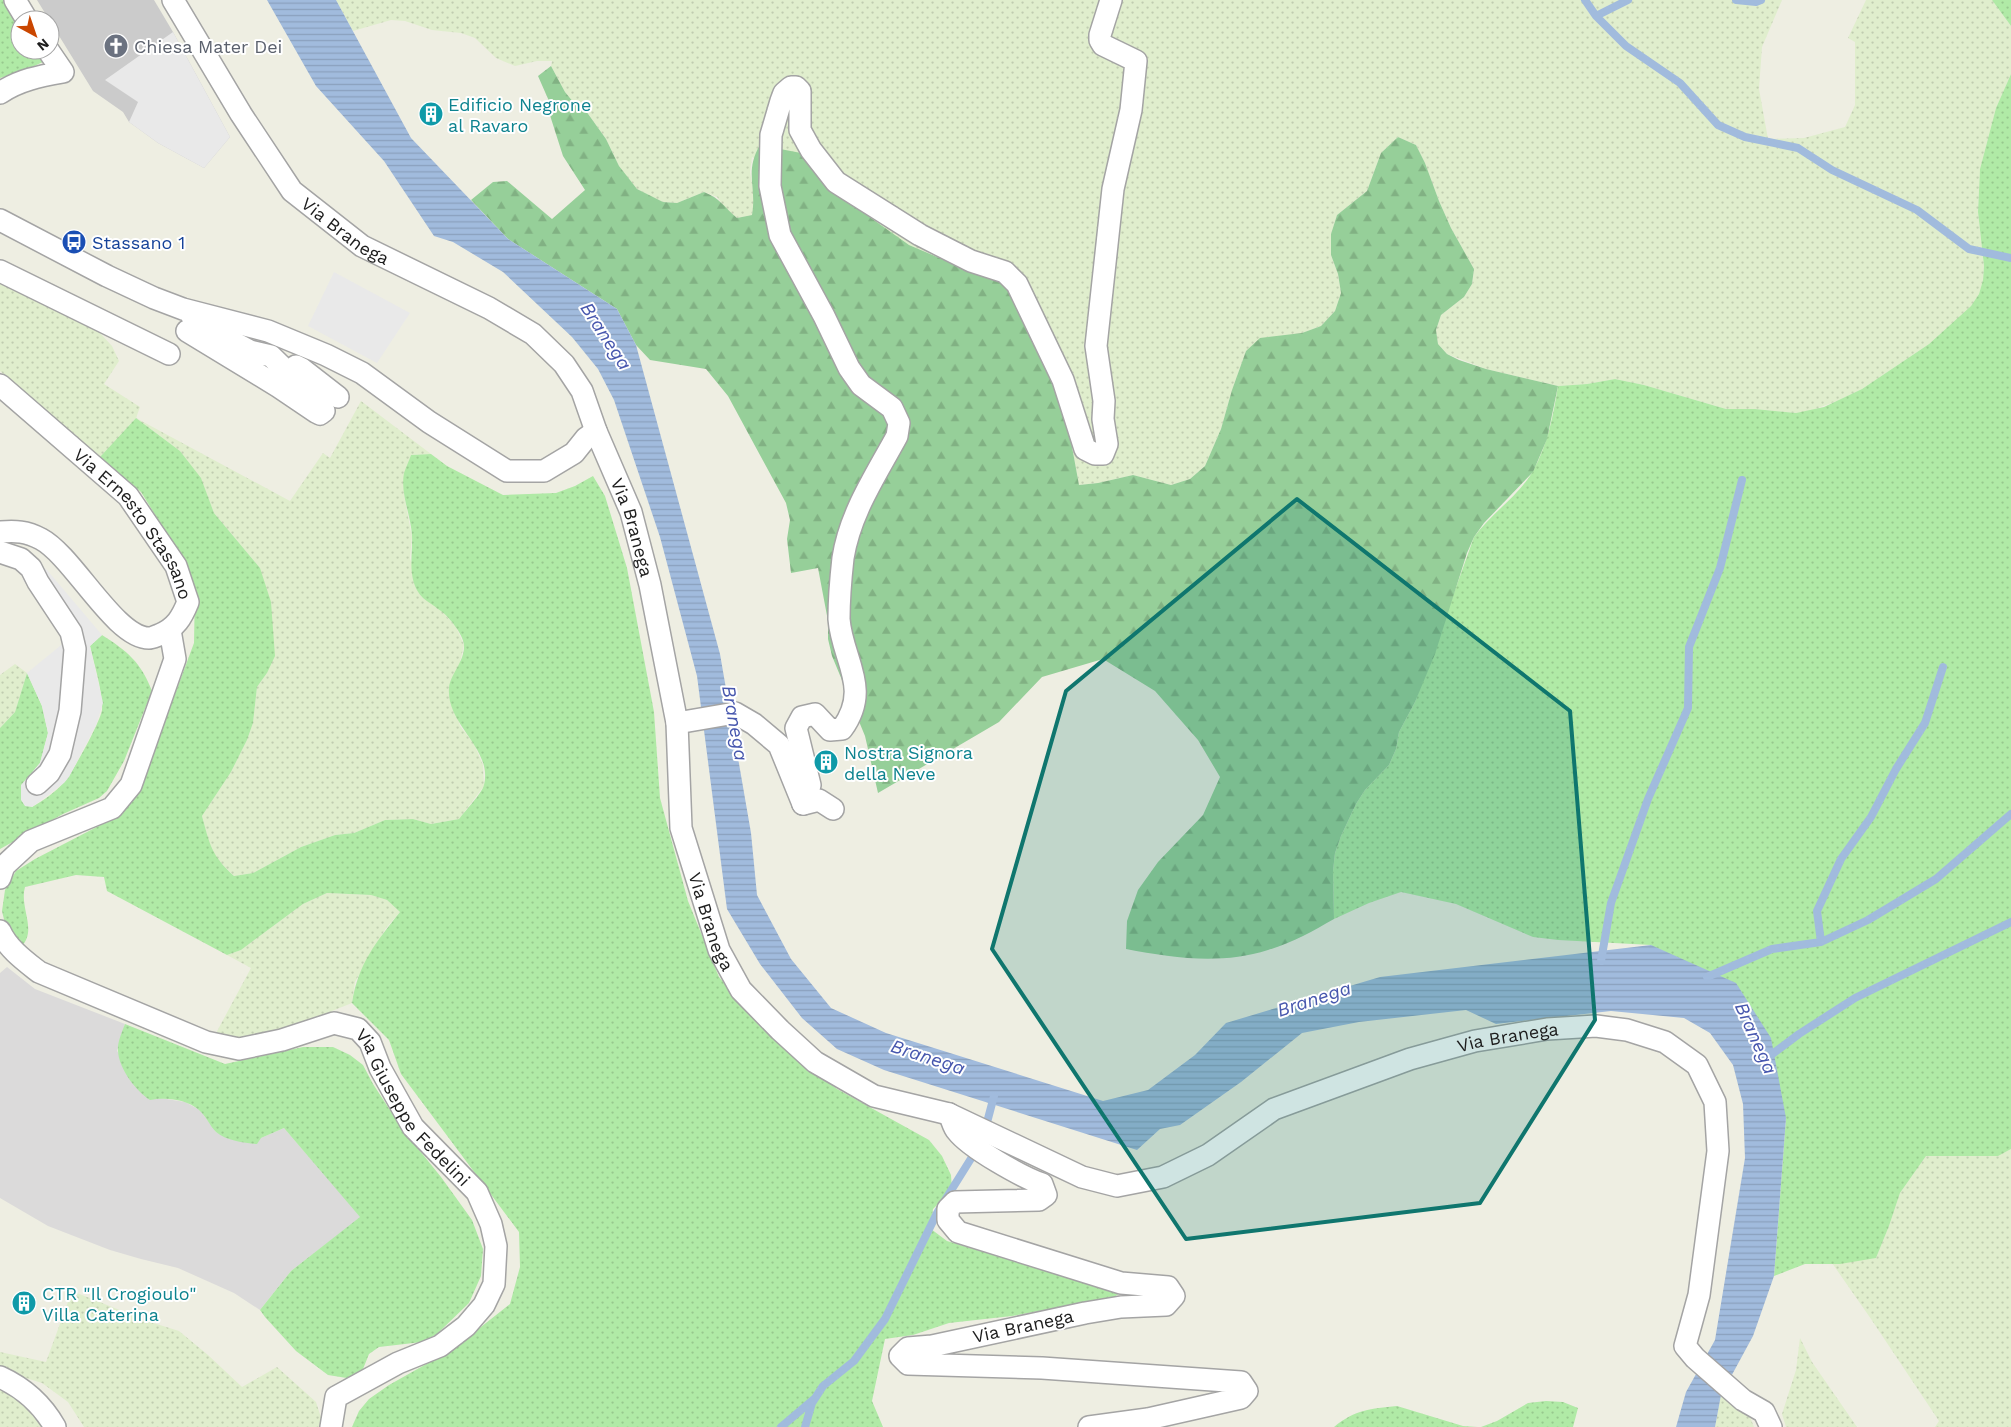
<svg xmlns="http://www.w3.org/2000/svg" width="2011" height="1427" viewBox="0 0 2011 1427" font-family="'Work Sans',sans-serif">
  <style>
    .residential { fill: #dbdada }
    .religious { fill: #cbcbcb }
    .farmland { fill: url(#farmland-dots) }
    .grass { fill: url(#grass-dots) }
    .forest { fill: url(#forest-firs) }
    .parking { fill: #e9e9e9 }
    .water { fill: url(#water-rules) }
    .lines { fill: none; stroke-linecap: round; stroke-linejoin: round }
    .stream { stroke: #a1bbdd; stroke-width: 8 }
    .minor-casing { stroke: #a4a4a4; stroke-width: 24 }
    .minor { stroke: #fff; stroke-width: 21 }
    .marked { fill: #0f766e; fill-opacity: 0.2; stroke: #0f766e; stroke-width: 4; stroke-linejoin: round }
    .labels { text-anchor: middle; dominant-baseline: central; stroke-width: 4; stroke-linejoin: round; paint-order: stroke }
    .worship-label { font-size: 18px; fill: #5b616d; stroke: #fff; text-anchor: start }
    .culture-label { font-size: 18px; fill: #0d838f; stroke: #fff; text-anchor: start }
    .street-label { font-size: 18px; fill: #1d1d1d; stroke: #fff }
    .transit-label { font-size: 18px; fill: #164399; stroke: #fff; text-anchor: start }
    .water-label { font-size: 19px; font-style: italic; fill: #4757ae; stroke: #fff }
  </style>
  <defs>
    <pattern id="farmland-dots" width="8" height="8" patternUnits="userSpaceOnUse" patternTransform="scale(1.25)"><rect width="8" height="8" fill="#e0eecd"/><path d="M2 2h.1M6 6h.1" fill="none" stroke="#c0ccb0" stroke-width="1.8" stroke-linecap="round"/></pattern>
    <pattern id="grass-dots" width="8" height="8" patternUnits="userSpaceOnUse" patternTransform="scale(1.25)"><rect width="8" height="8" fill="#b0eaa6"/><path d="M2 2h.1M6 6h.1" fill="none" stroke="#97c88e" stroke-width="1.8" stroke-linecap="round"/></pattern>
    <pattern id="forest-firs" width="22" height="20" patternUnits="userSpaceOnUse" patternTransform="scale(1.25)"><rect width="22" height="20" fill="#96cf99"/><path d="M5 1l3.5 6h-7zM16 11l3.5 6h-7z" fill="#81b183"/></pattern>
    <pattern id="water-rules" width="6" height="5" patternUnits="userSpaceOnUse" patternTransform="scale(1.25)"><rect width="6" height="5" fill="#a1bbdd"/><path d="M0 2.5h6" fill="none" stroke="#8aa0bd"/></pattern>
  </defs>
  <rect width="100%" height="100%" fill="#eeeee2"/>
  <path class="residential" d="M7,967L35,989L125,1024L117,1051L160,1098L185,1102L200,1110L216,1132L224,1136L261,1138L284,1128L361,1217L291,1271L260,1310L234,1293L178,1268L141,1259L110,1250L48,1226L0,1198V973Z"/>
  <path class="religious" d="M37,0H154L173,32L230,137L204,168L158,143L129,122L123,112L93,91Z"/>
  <path class="farmland" d="M336,0H1782L1762,47L1759,89L1768,139L1804,138L1845,127L1855,105V42L1848,38L1866,0H1992L2011,26V74L1996,108L1980,169L1978,212L1984,266L1983,280L1979,294L1971,306L1929,344L1862,389L1837,401L1810,411L1796,413L1755,409H1726L1644,385L1615,379L1587,384L1558,386L1486,369L1447,354L1438,344L1436,330L1441,315L1464,297L1472,284L1474,269L1451,228L1439,201L1425,163L1416,145L1398,137L1381,153L1367,191L1337,215L1331,234V255L1338,274L1341,293L1335,311L1321,326L1302,333L1282,337L1246,351L1232,390L1221,429L1205,466L1190,479L1171,485L1133,475L1098,483L1079,485L1066,414L956,265L909,245L752,157L750,172L755,200L752,215L737,218L725,208L717,197L704,192L677,203L663,202L650,196L637,189L627,177L619,166L606,139L586,111L574,103L565,92L551,66L552,61H537L515,66L496,58L475,38L461,33L432,30L405,21L391,20L353,31Z
    M0,281L99,332L112,346L119,361L104,384L140,407L136,418L290,501L323,453L330,458L361,401L431,454L411,455L404,495L412,537L410,558L422,597L441,610L456,627L464,645L459,667L449,687L460,726L474,744L483,765L484,786L459,819L431,824L413,819L385,820L354,833L335,835L301,847L253,873L234,876L222,864L211,850L202,816L231,772L247,740L253,723L257,687L267,673L260,568L214,513L201,479L180,451L136,418L100,457L0,371Z
    M15,664L27,673L15,712L0,728V675Z
    M327,893L371,895L387,900L400,912L386,928L355,982L352,1003L332,1011L327,1016L254,1039L232,1041L215,1035L251,968L227,955L241,950L303,904Z
    M2011,1149V1427H1935L1939,1421L1871,1319L1832,1263L1876,1258L1889,1226L1900,1193L1926,1156H1997Z
    M72,1291L147,1321L179,1331L208,1355L242,1387L277,1367L316,1402L324,1427H84L68,1402L42,1383L0,1370V1352L46,1362Z
    M1800,1338L1812,1362L1857,1427H1786L1782,1414L1796,1370Z
    M0,1385L28,1401L48,1427H0Z
    M1721,1395L1748,1412L1754,1427H1715Z"/>
  <path class="grass" d="M0,0H4L20,22V50H42L49,59L24,71L0,78Z
    M1992,0H2011V26Z
    M2011,74V1149L1998,1156H1926L1900,1193L1889,1226L1876,1258L1840,1264H1805L1774,1276L1786,1118L1651,945L1558,940L1533,937L1456,904L1401,892L1369,903L1334,919L1333,871L1335,853L1341,836L1356,804L1365,790L1389,765L1396,749L1399,732L1415,702L1474,537C1491,514 1520,494 1533,471C1548,444 1553,416 1558,386L1587,384L1615,379L1644,385L1726,409H1755L1796,413L1824,407L1862,389L1929,344L1971,306L1979,294L1983,280L1984,266L1978,212L1980,169L1996,108Z
    M136,418L180,451L201,478L214,513L260,568L271,602L275,656L267,673L257,687L253,723L247,740L231,772L202,816C210,845 211,855 234,876L253,873L301,847L335,835L354,833L385,820L413,819L431,824L459,819C465,811 482,793 484,785C493,748 446,725 449,688C450,675 465,661 464,645C463,634 448,615 438,609C434,605 427,602 423,598C406,581 413,556 412,536C411,515 400,494 404,473C406,467 409,461 411,455L431,454L447,466L503,495L556,493L575,486L593,476L605,496L627,568L654,712L660,798L688,901L719,977L781,1046L837,1089L929,1140L942,1156L951,1175L952,1190L933,1209L931,1229L947,1241L1120,1293L1114,1297L1012,1316L949,1323L913,1335L885,1339L872,1401L883,1427H352L359,1411L369,1399L389,1385L453,1349L510,1304L520,1267L519,1232L401,1074L389,1040L352,1003C358,964 376,942 400,912L387,900L371,895L327,893L303,904L241,950L227,955L107,891L104,877L76,875L25,887C19,908 38,930 21,947L6,928L2,911L5,890L16,871L35,859L114,818L128,806L139,791L194,643L195,588L175,547L141,492L100,457Z
    M102,635C127,651 141,662 152,691L124,761L107,791L99,798L63,814L0,849V728L15,712L27,673L42,706L48,733L40,763L35,769L32,807C43,801 57,791 65,781C73,772 101,720 102,710C103,692 94,664 90,646Z
    M125,1024L225,1064L303,1047H333L350,1055L363,1065L373,1084L403,1130L441,1177L472,1220L483,1249L481,1276L469,1303L437,1334L422,1342L379,1347L369,1354L361,1374L353,1379L328,1375L296,1351L265,1317L260,1310L291,1271L360,1217L284,1128L261,1138L257,1144C244,1143 227,1141 216,1132C210,1126 206,1116 199,1110C186,1099 166,1097 150,1100C136,1091 119,1069 118,1051C117,1043 122,1032 125,1024Z
    M1546,1401L1563,1402L1578,1408L1573,1427H1481L1497,1421L1528,1403Z
    M1397,1406L1463,1426L1478,1427H1334C1356,1409 1370,1409 1397,1406Z"/>
  <path class="forest" d="M551,66L565,92L574,103L586,111L606,139L619,166L637,189L663,202L677,203L704,192C720,198 724,207 737,218L752,215C757,187 744,172 760,145L801,153L833,191L909,245L956,265L1003,282L1019,306L1066,414L1079,485L1098,483L1133,475L1171,485L1190,479L1205,466L1221,429L1232,390L1246,351L1260,338L1302,333L1321,326L1335,311L1341,293L1338,274L1331,255V234L1337,215L1367,191L1381,153L1398,137L1416,145L1425,163L1439,201L1451,228L1474,269L1472,284L1464,297L1441,315L1436,330L1438,344L1447,354L1459,360L1486,369L1558,386L1547,439L1533,472L1484,523L1474,537L1467,553L1435,654L1415,702L1399,732L1396,749L1389,765L1365,790L1356,804L1341,836L1335,853L1333,871L1334,919C1313,931 1292,943 1268,950C1221,965 1173,958 1126,949L1127,921L1138,890L1158,862L1203,815L1220,777L1198,740L1155,691L1103,659L1042,677L999,722L878,793L865,736L832,656L828,639V621L818,568L791,573L787,539L790,520L786,503L728,396L706,369L650,360L636,345L617,309L508,239L471,200L493,182L507,181L552,219L585,190L563,156L547,106L549,101L538,76Z"/>
  <path class="parking" d="M173,32L230,137L204,168L158,143L129,122L138,102L105,80Z
    M334,272L410,313L377,363L308,326Z
    M31,560L47,570L102,635L90,646L103,703L96,725L69,777L64,783L32,807L25,806L21,800V785L40,763L48,733L42,706L27,673L66,641L23,580Z"/>
  <path class="water" d="M267,0H336L411,138L508,239L617,309L636,345L720,654L751,833L757,895L791,959L831,1008L886,1033L1103,1101L1148,1090L1195,1055L1226,1023L1380,977L1651,945L1736,983L1771,1038L1786,1118L1774,1276L1753,1336L1721,1395L1715,1427H1676L1686,1392L1715,1340L1745,1158L1743,1104L1733,1065L1710,1033L1684,1018L1611,1011L1496,1024L1466,1010L1359,1022L1302,1033L1241,1082L1180,1125L1160,1129L1137,1150L884,1070L837,1049L802,1018L760,964L727,909L697,676L660,537L614,400L598,369L572,337L503,272L453,242L434,236L384,161L316,86Z"/>
  <g class="lines">
    <path class="stream" d="M1585,0L1596,16L1626,46L1680,83L1718,125L1745,137L1798,148L1832,170L1917,210L1969,249L2011,258
      M1736,0L1756,2L1761,0
      M1596,16L1628,0
      M1821,942L1817,911L1841,859L1871,817L1896,769L1925,723L1943,667
      M1601,961L1611,903L1648,799L1688,708L1689,647L1720,568L1742,480
      M1707,977L1772,949L1821,942L1868,920L1936,879L2011,814
      M1767,1058L1799,1034L1855,998L2011,922
      M985,1130L994,1096
      M781,1427L814,1399
      M805,1427L812,1403L823,1386L854,1361L885,1319L937,1213L977,1149"/>
    <defs>
      <g id="minor">
        <path d="M15,0L27,20"/>
        <path id="s1" d="M173,0L241,114L292,191L362,246L489,308L533,334L564,364L582,391L596,431L631,512L650,585L677,723L681,828L719,950L741,990L780,1030L815,1062L874,1096L949,1114L1082,1177L1117,1186L1163,1177L1208,1155L1274,1109L1410,1059L1475,1041L1547,1029L1596,1026L1627,1030L1665,1042L1697,1065L1715,1102L1718,1151L1699,1295L1685,1346L1695,1358L1743,1400L1764,1412L1771,1427"/>
        <path d="M0,93C19,80 40,76 63,72L48,50"/>
        <path d="M0,220L107,276L154,298L183,309L268,331L326,355L362,373L429,422L507,471H544L574,453L586,438L596,431"/>
        <path d="M0,271L169,354"/>
        <path d="M187,331L279,387L316,412L320,414L324,411L322,406L271,356L250,351L205,327L192,317"/>
        <path d="M296,366L302,369L338,397"/>
        <path id="s2" d="M0,385L128,496L176,566L188,602C182,617 176,628 159,635C156,636 152,638 149,638C115,638 73,556 41,539C26,531 16,531 0,532"/>
        <path d="M0,552L21,559L31,568L38,582L71,632L75,649L70,711L60,754L49,773L37,784"/>
        <path d="M677,723L735,713L754,724L779,745L803,804L819,800L833,809"/>
        <path d="M803,804L810,785L796,728L802,717L815,714L830,730L842,729C872,688 842,660 839,619C839,601 841,576 843,558C850,513 876,475 897,436L899,423L892,408L861,385L849,368L824,316L780,235L770,186L771,135L781,101L784,93L791,87H796L800,91V130L811,150L836,182L920,235L971,261L1005,272L1017,284L1063,380L1085,449L1095,454H1103L1107,444L1103,419L1104,401L1096,346L1113,189L1131,110L1136,61L1103,45L1100,40V35L1111,0"/>
        <path d="M0,878L4,866L31,841L112,808L131,785L175,659L170,630"/>
        <path id="s3" d="M0,931C8,949 25,961 39,972L206,1042L239,1049L282,1040L334,1023L358,1029L370,1042L380,1068L413,1127L477,1192L491,1224L496,1246L494,1284L484,1305L466,1326L440,1346L398,1363L336,1397L331,1427"/>
        <path d="M949,1114C952,1119 953,1127 957,1131C970,1148 1022,1177 1042,1184L1046,1195L1039,1200L955,1202L948,1209V1220L958,1232L1121,1283L1168,1287L1174,1296L1166,1305L1121,1307L1085,1313L932,1346L908,1348L900,1356L908,1364L1042,1368L1241,1382L1247,1391L1241,1398L1148,1419L1089,1427"/>
        <path d="M0,1377C24,1388 42,1404 55,1427"/>
      </g>
    </defs>
    <use href="#minor" class="minor-casing"/>
    <use href="#minor" class="minor"/>
  </g>
  <path class="marked" d="M1297,499L1570,711L1595,1020L1480,1203L1186,1239L992,949L1066,691Z"/>
  <defs>
    <symbol id="church-disc" viewBox="-11 -11 22 22"><circle r="9.5" fill="#6b7280" stroke="#fff"/><path d="M-1.2-6h2.4v3.5h3.3v2.4h-3.3V6h-2.4V-.1h-3.3v-2.4h3.3Z" fill="#fff"/></symbol>
    <symbol id="building-disc" viewBox="-11 -11 22 22"><circle r="9.5" fill="#0f9aa8" stroke="#fff"/><path d="M-4-6H4V6H1V3H-1V6H-4ZM-2.5-4.3h1.7v1.8h-1.7ZM.8-4.3h1.7v1.8H.8ZM-2.5-1h1.7V.8h-1.7ZM.8-1h1.7V.8H.8Z" fill="#fff"/></symbol>
    <symbol id="bus-disc" viewBox="-11 -11 22 22"><circle r="9.5" fill="#1a4fb4" stroke="#fff"/><path d="M-5-6H5V4H4V6H2V4H-2V6H-4V4H-5ZM-3.5-4V0h7V-4ZM-3.5 1.2v1.5H-2V1.2ZM2 1.2v1.5H3.5V1.2Z" fill="#fff"/></symbol>
  </defs>
  <g fill-rule="evenodd">
    <use href="#church-disc" x="102" y="32" width="28" height="28"/>
    <use href="#building-disc" x="417" y="100" width="28" height="28"/>
    <use href="#bus-disc" x="60" y="228" width="28" height="28"/>
    <use href="#building-disc" x="812" y="748" width="28" height="28"/>
    <use href="#building-disc" x="10" y="1289" width="28" height="28"/>
  </g>
  <g class="labels">
    <g class="worship-label">
      <text x="134" y="46">Chiesa Mater Dei</text>
    </g>
    <g class="culture-label">
      <text x="448" y="104">Edificio Negrone<tspan x="448" dy="21">al Ravaro</tspan></text>
      <text x="844" y="752">Nostra Signora<tspan x="844" dy="21">della Neve</tspan></text>
      <text x="42" y="1293">CTR "Il Crogioulo"<tspan x="42" dy="21">Villa Caterina</tspan></text>
    </g>
    <g class="street-label">
      <text stroke="none"><textPath href="#s1" startOffset="292">Via Branega</textPath></text>
      <text stroke="none"><textPath href="#s2" startOffset="195">Via Ernesto Stassano</textPath></text>
      <text stroke="none"><textPath href="#s1" startOffset="728">Via Branega</textPath></text>
      <text stroke="none"><textPath href="#s1" startOffset="1132">Via Branega</textPath></text>
      <text stroke="none"><textPath href="#s1" startOffset="2062">Via Branega</textPath></text>
      <text stroke="none"><textPath href="#s3" startOffset="492">Via Giuseppe Fedelini</textPath></text>
      <text transform="translate(1023 1326) rotate(-12)">Via Branega</text>
    </g>
    <g class="transit-label">
      <text x="92" y="242">Stassano 1</text>
    </g>
    <g class="water-label">
      <text transform="translate(606 336) rotate(57)">Branega</text>
      <text transform="translate(735 723) rotate(80)">Branega</text>
      <text transform="translate(1314 999) rotate(-18)">Branega</text>
      <text transform="translate(1756 1038) rotate(66)">Branega</text>
      <text transform="translate(928 1057) rotate(18)">Branega</text>
    </g>
  </g>
  <g transform="translate(35 35) rotate(140)"><circle r="24" fill="#ffffff" stroke="#a5a5a5"/>
  <path d="M0-4L9 19L0 12L-9 19Z" fill="#ca4600"/>
  <text y="-8" font-size="14" font-weight="bold" text-anchor="middle" fill="#1d1d1d">N</text>
  </g>
</svg>
